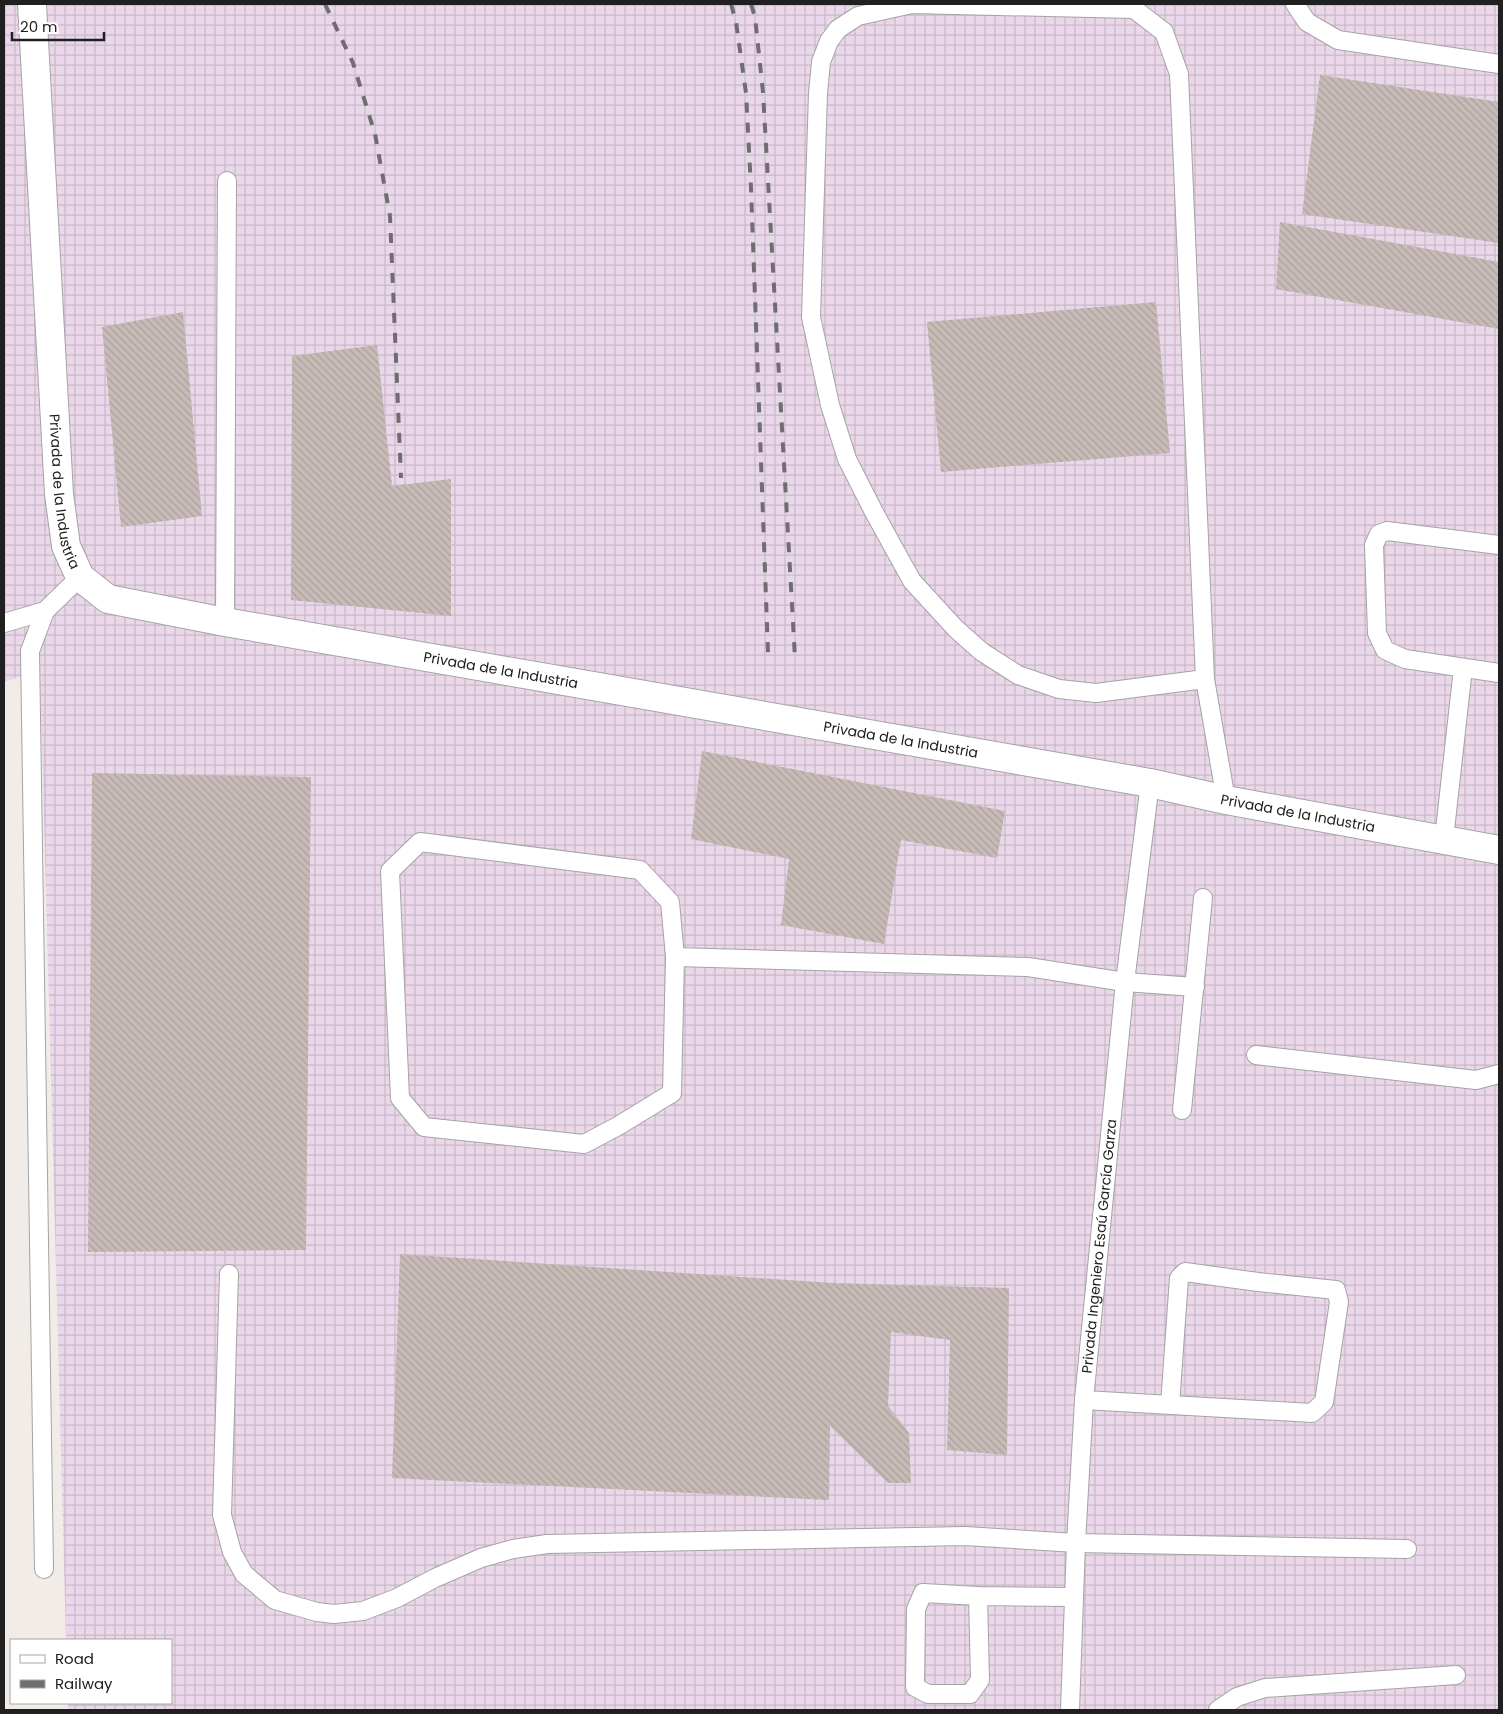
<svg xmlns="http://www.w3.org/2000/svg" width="1503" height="1714" viewBox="0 0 1503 1714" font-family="Poppins,sans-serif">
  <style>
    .industrial { fill: url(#industrial-grid) }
    .building { fill: url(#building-back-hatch) }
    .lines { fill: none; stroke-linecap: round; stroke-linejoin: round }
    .service-casing { stroke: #a4a4a4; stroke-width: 20 }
    .minor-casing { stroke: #a4a4a4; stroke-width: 30 }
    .service { stroke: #fff; stroke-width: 18 }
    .minor { stroke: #fff; stroke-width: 28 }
    .rail { stroke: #6e6e6e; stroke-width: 4; stroke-dasharray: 10 10; stroke-linecap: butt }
    .labels { text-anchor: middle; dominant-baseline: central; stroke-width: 4; stroke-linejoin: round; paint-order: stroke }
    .street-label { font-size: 14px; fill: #202020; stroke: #fff }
  </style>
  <defs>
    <pattern id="industrial-grid" width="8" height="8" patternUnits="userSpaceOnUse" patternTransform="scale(1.25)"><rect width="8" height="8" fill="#ead8ea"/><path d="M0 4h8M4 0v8" fill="none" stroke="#c8b9c8"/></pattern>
    <pattern id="building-back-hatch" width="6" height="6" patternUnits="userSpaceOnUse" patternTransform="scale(1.25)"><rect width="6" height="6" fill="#c6bbb6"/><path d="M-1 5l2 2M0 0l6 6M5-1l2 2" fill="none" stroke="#aaa09c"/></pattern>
  </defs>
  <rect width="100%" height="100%" fill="#f1ece7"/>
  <path class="industrial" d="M4,4H1499V1710H68V1703H171V1640H66L40,670L4,682Z"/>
  <path class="building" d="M1320,75L1499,102V243L1302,214Z
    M1280,222L1499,262V329L1276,289Z
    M1156,302L1170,453L941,472L927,322Z
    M183,312L202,516L121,527L102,327Z
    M377,345L392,486L451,479V616L291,600L292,356Z
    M702,751L1005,811L997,858L901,840L884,944L781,925L789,859L691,839Z
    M92,773L311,777L306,1250L88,1252Z
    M400,1254L833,1283L1009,1288L1007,1455L947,1450L950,1340L891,1332L888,1406L909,1433L911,1483H888L830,1426L829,1500L392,1478Z"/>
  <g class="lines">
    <defs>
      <g id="service">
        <path d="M1295,4L1307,22L1338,40L1499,64"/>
        <path d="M1499,545L1387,531L1379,534L1374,545L1377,633L1385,650L1405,659L1499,673"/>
        <path d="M225,622L227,181"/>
        <path d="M4,623L45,611"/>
        <path d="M1205,679L1096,693L1059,689L1018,675L982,652L956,629L912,581L875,514L847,459L830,405L811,317L818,93L821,62L829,41L838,29L858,16L912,4L1134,9L1164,32L1179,74L1205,679L1226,800"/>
        <path d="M1444,839L1463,668"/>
        <path d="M420,842L640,870L670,902L675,957L672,1093L618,1126L584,1144L424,1127L400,1098L390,871Z"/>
        <path d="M675,957L1028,967L1125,982L1195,987"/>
        <path d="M1256,1055L1476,1080L1499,1074"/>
        <path d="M1182,1110L1203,898"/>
        <path d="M229,1274L222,1515L232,1552L244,1574L275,1600L317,1612L334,1614L363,1611L397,1598L435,1578L481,1558L513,1549L547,1544L965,1536L1076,1543L1407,1549"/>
        <path d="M1084,1400L1312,1413L1324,1402L1339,1302L1336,1290L1258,1282L1185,1272L1179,1278L1170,1405"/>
        <path d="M44,1569L30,651L45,611L80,577"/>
        <path d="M978,1596L980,1680L970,1694H928L915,1687L916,1609L923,1593L978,1596L1074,1597"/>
        <path id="s1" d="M1070,1710L1076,1543L1084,1400L1125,982L1150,783"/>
        <path d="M1218,1710L1237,1697L1265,1688L1456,1675"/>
      </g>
      <g id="minor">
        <path id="s2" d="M32,4L59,494L66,546L80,577L108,599L225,622L1150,783L1226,800L1499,850"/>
      </g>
    </defs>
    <use href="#service" class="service-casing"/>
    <use href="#minor" class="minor-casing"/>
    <use href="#service" class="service"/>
    <use href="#minor" class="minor"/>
    <path class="rail" d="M325,4L353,63L375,134L390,216L401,478
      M731,4L736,22L746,93L751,188L768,653
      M751,4L755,17L763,92L795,658"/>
  </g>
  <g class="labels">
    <g class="street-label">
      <text stroke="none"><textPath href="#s2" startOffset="489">Privada de la Industria</textPath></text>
      <text stroke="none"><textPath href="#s2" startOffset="1012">Privada de la Industria</textPath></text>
      <text stroke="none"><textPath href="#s2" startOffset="1418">Privada de la Industria</textPath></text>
      <text stroke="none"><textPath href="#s2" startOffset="1822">Privada de la Industria</textPath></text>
      <text stroke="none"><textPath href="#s1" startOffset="465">Privada Ingeniero Esaú García Garza</textPath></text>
    </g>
  </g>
  <rect width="1503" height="1714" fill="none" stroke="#202020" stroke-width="10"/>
  <rect x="10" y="1639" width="162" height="65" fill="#ffffff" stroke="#a6a6a6"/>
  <rect x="20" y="1655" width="25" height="8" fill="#ffffff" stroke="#a6a6a6"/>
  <text x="55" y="1664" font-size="15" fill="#202020">Road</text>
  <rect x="20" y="1680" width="25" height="8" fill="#6e6e6e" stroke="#a6a6a6"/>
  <text x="55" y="1689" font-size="15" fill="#202020">Railway</text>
  <path d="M12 32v8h92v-8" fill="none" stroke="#202020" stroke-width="2.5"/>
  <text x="20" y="32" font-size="15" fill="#202020" stroke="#ffffff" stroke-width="4" paint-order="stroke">20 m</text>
</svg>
